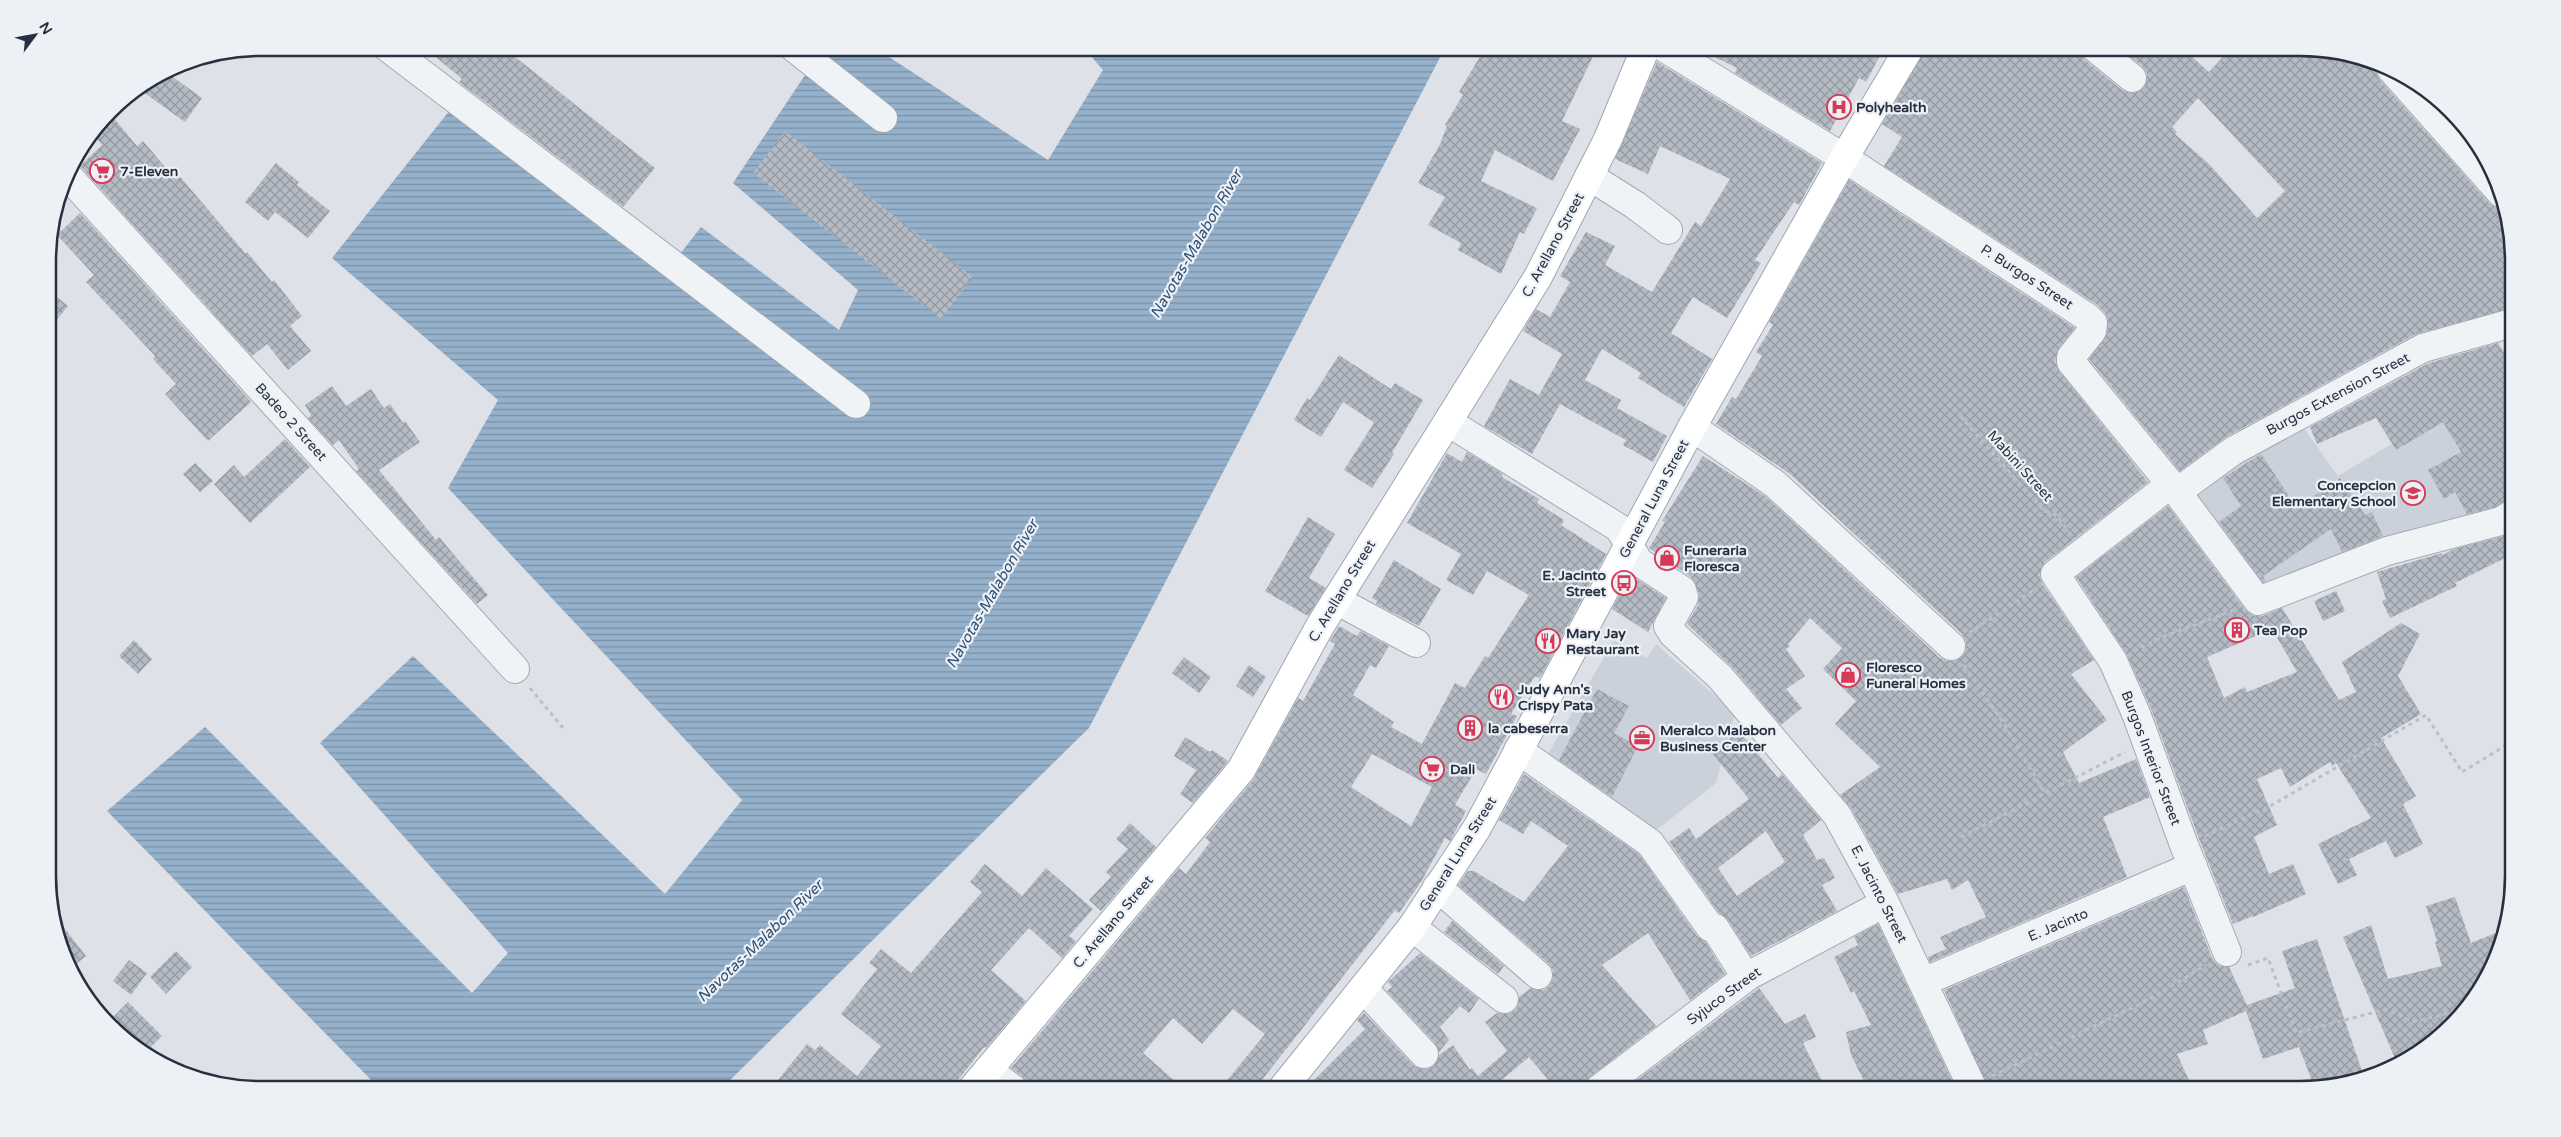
<svg xmlns="http://www.w3.org/2000/svg" width="2561" height="1137" viewBox="0 0 2561 1137" font-family="'Varela Round',sans-serif">
  <style>
    .built { fill: #cbd1da }
    .water { fill: url(#water-rules) }
    .building { fill: url(#building-cross-hatch); fill-rule: evenodd }
    .lines { fill: none; stroke-linecap: round; stroke-linejoin: round }
    .minor-casing { stroke: #a3a9b2; stroke-width: 30 }
    .major-casing { stroke: #9ca7b5; stroke-width: 30 }
    .path { stroke: #bbc0c7; stroke-width: 3; stroke-dasharray: 4 4; stroke-linecap: butt }
    .minor { stroke: #f0f3f6; stroke-width: 28 }
    .major { stroke: #fff; stroke-width: 28 }
    .labels { text-anchor: middle; dominant-baseline: central; stroke-width: 4.5; stroke-linejoin: round; paint-order: stroke }
    .poi-label { font-size: 14px; font-weight: bold; fill: #263040; stroke: #edf1f6; text-anchor: start }
    .street-label { font-size: 14px; fill: #263040; stroke: #edf1f6 }
    .water-label { font-size: 15px; font-style: italic; fill: #2e5076; stroke: #edf1f6 }
    .rim { fill: none; stroke: #263040; stroke-width: 2.5 }
  </style>
  <defs>
    <pattern id="water-rules" width="6" height="5" patternUnits="userSpaceOnUse" patternTransform="scale(1.25)"><rect width="6" height="5" fill="#96b1cb"/><path d="M0 2.5h6" fill="none" stroke="#7a90a6"/></pattern>
    <pattern id="building-cross-hatch" width="8" height="8" patternUnits="userSpaceOnUse" patternTransform="scale(1.25)"><rect width="8" height="8" fill="#b5bbc5"/><path d="M0 0l8 8M0 8l8-8" fill="none" stroke="#9398a1"/></pattern>
  </defs>
  <rect width="100%" height="100%" fill="#dee2e8"/>
  <path class="built" d="M2512,372V510L2260,598L2184,494L2299,421L2338,476Z
    M1614,640L1647,658L1656,644L1735,713L1716,783L1649,836L1542,764Z"/>
  <path class="water" d="M823,48H875L1048,160L1103,70L1084,48H1445L1089,728L721,1089H380L107,811L205,727L472,993L508,953L320,743L413,656L665,894L742,800L448,488L498,400L332,258L466,90L673,263L701,227L839,330L858,290L733,183Z"/>
  <path class="building" d="M425,48H504L655,168L623,207L459,82L462,79Z
    M1485,48H1597L1562,121L1580,129L1553,181L1495,150L1481,181L1537,208L1524,234L1520,232L1501,274L1458,250L1461,243L1428,225L1445,197L1418,183L1440,144L1447,126L1445,125L1463,95L1459,92Z
    M1697,48H1884L1866,82L1859,78L1830,131L1735,73L1737,68Z
    M1926,48H2079L2084,59L2122,90L2130,93L2138,92L2144,87L2147,81V73L2142,66L2119,48H2182L2209,72L2231,48H2300L2377,63L2376,72L2379,79L2489,203L2497,208H2505L2512,234V308L2416,334L2226,437L2180,471L2089,359L2107,333L2108,318L2104,312L2096,304L1884,166L1902,137L1882,124ZM2198,98L2285,191L2257,218L2209,164L2175,134L2177,132L2172,127Z
    M1657,62L1822,163L1799,205L1794,202L1755,260L1761,263L1727,318L1693,297L1671,333L1712,359L1684,407L1638,378L1641,373L1602,349L1585,380L1621,400L1617,408L1667,436L1653,462L1623,445L1626,440L1560,404L1532,454L1484,426L1510,379L1539,395L1562,354L1523,331L1536,309L1550,317L1570,282L1560,276L1586,232L1615,246L1605,265L1652,292L1695,222L1701,226L1730,179L1660,146L1648,174L1615,159Z
    M166,72L202,98L185,122L139,89Z
    M113,117L137,146L143,141L172,175L176,172L246,254L247,252L272,282L274,280L302,316L290,326L311,351L288,370L267,344L252,356L80,166L102,145L94,135Z
    M785,131L973,277L941,319L753,173Z
    M276,163L299,182L297,185L330,211L308,238L275,212L268,221L245,202Z
    M1849,180L2075,328L2059,348L2055,362L2059,371L2148,482L2045,562L2039,575L2042,583L2094,660L2071,674L2107,720L2063,752L2079,783L2136,759L2150,797L2103,817L2127,877L1930,962L1928,957L1946,949L1940,937L1986,917L1968,880L1952,890L1947,879L1898,894L1851,808L1840,795L1880,767L1835,724L1856,701L1823,669L1842,648L1810,618L1788,644L1790,646L1786,649L1805,676L1786,689L1802,708L1781,725L1732,667L1687,624L1698,605L1699,593L1691,577L1649,548L1665,522L1662,521L1703,456L1765,496L1940,658L1947,661H1955L1963,656L1966,650V642L1962,634L1790,474L1716,424L1732,397L1736,399L1762,356L1756,352L1773,325L1769,322Z
    M80,213L251,402L208,441L165,394L176,384L153,359L155,356L86,282L94,275L57,235Z
    M48,290L68,306L48,330Z
    M2498,343L2512,365V499L2495,507L2467,514L2455,492L2444,499L2428,470L2461,452L2443,422L2396,450L2376,418L2317,444L2310,427L2429,363Z
    M1339,355L1391,389L1395,383L1423,400L1392,453L1394,454L1372,488L1344,470L1374,423L1372,421L1343,402L1321,437L1294,420L1307,398L1310,400Z
    M332,386L346,406L371,389L384,408L390,404L403,423L405,421L420,442L379,470L436,540L439,537L488,595L477,604L356,471L359,469L339,440L333,445L308,418L311,415L305,405Z
    M285,439L310,467L250,523L214,484L234,465L244,477Z
    M1467,452L1503,474L1502,477L1539,499L1537,503L1564,520L1561,525L1606,554L1542,674L1539,678L1535,676L1511,714L1517,716L1486,774L1476,769L1455,805L1466,811L1450,841L1445,838L1421,882L1399,913L1395,910L1255,1089H1220L1265,1034L1233,1009L1202,1044L1173,1018L1143,1053L1184,1089H1028L1023,1077L1011,1068L1179,868L1186,874L1210,842L1205,838L1253,780L1298,698L1303,701L1335,644L1330,641L1339,626L1357,636L1360,631L1389,646L1376,668L1370,665L1353,695L1394,722L1391,727L1422,744L1455,683L1465,688L1485,656L1488,658L1529,595L1487,571L1473,595L1446,580L1461,554L1407,523L1447,453L1462,462ZM1372,754L1432,787L1411,826L1351,787Z
    M2261,454L2297,508L2340,478L2365,515L2372,512L2383,536L2342,552L2331,529L2263,576L2266,581L2263,582L2219,522L2241,506L2223,478Z
    M195,463L213,481L200,492L183,474Z
    M2168,506L2246,611L2254,616H2263L2282,608L2339,700L2356,692L2342,662L2401,623L2420,634L2398,676L2421,714L2381,738L2416,796L2403,804L2423,844L2395,858L2386,841L2349,859L2357,875L2338,884L2318,844L2371,818L2336,763L2332,766L2330,762L2290,787L2281,768L2257,779L2277,825L2254,837L2269,874L2293,864L2306,894L2253,917V916L2233,924L2199,839L2152,711L2127,655L2076,577ZM2272,629L2297,672L2247,692L2245,687L2224,698L2207,657Z
    M1308,517L1335,534L1309,578L1326,588L1308,616L1265,591Z
    M2508,535L2513,543V554L2455,583L2457,586L2390,618L2382,601L2386,599L2377,572L2442,553L2443,555L2454,549Z
    M1394,560L1441,589L1419,626L1376,604L1377,601L1372,598Z
    M1630,575L1666,598L1648,632L1612,609Z
    M2336,591L2345,611L2323,621L2314,601Z
    M134,640L152,659L138,674L119,656Z
    M1184,657L1211,677L1199,693L1172,673Z
    M1249,665L1266,677L1253,697L1236,686Z
    M1597,689L1629,706L1614,733L1638,746L1612,797L1559,760Z
    M1739,731L1778,778L1782,774L1821,820L1803,835L1817,860L1824,858L1835,878L1822,885L1837,911L1751,956L1728,920L1719,913L1669,842L1689,828L1696,839L1749,799L1712,753ZM1766,831L1785,862L1737,896L1718,868Z
    M1185,737L1210,752L1212,750L1228,761L1193,803L1180,794L1196,770L1174,756Z
    M1524,774L1639,854L1697,936L1705,941L1725,974L1690,1000L1648,933L1602,965L1656,1026L1590,1077L1584,1089H1556L1529,1057L1491,1089H1305L1365,1029L1357,1020L1364,1013L1413,1065L1420,1069H1428L1434,1066L1439,1055L1453,1045L1470,1070L1472,1068L1478,1076L1507,1051L1485,1022L1497,1013H1510L1517,1008L1519,997L1531,988L1543,990L1549,986L1553,978V970L1548,963L1458,885L1468,871H1474L1524,902L1568,846L1531,821L1523,834L1499,820Z
    M1130,823L1156,847L1101,911L1089,900L1111,877L1106,872L1128,849L1116,839Z
    M985,864L1022,896L1046,868L1093,909L1069,936L1076,941L1062,958L1029,928L991,970L1026,1001L986,1048L984,1047L951,1089H789L778,1080L807,1044L815,1050L820,1045L857,1076L881,1046L841,1014L877,969L869,963L881,949L911,973L982,892L970,882Z
    M2184,887L2212,958L2218,965L2229,967L2247,1005L2295,988L2282,951L2317,939L2362,1071L2315,1089L2299,1047L2263,1059L2246,1011L2203,1030L2208,1044L2177,1054L2193,1089H1988L1944,990Z
    M2455,897L2471,943L2503,930L2497,957L2469,1006L2430,1046L2397,1063L2343,937L2371,925L2388,979L2442,966L2435,942L2437,941L2426,906Z
    M52,912L86,956L70,969L64,958Z
    M1452,921L1504,966L1498,974L1444,932Z
    M1878,924L1956,1089H1902L1897,1079L1878,1089H1868L1851,1055L1846,1032L1871,1025L1854,991L1851,993L1834,957L1858,945L1854,937Z
    M176,951L192,967L166,994L150,977Z
    M1420,953L1479,999L1469,1013L1460,1006L1440,1027L1449,1040L1439,1052L1435,1043L1387,991L1392,987L1388,982Z
    M129,960L147,973L131,995L113,981Z
    M1759,988L1785,1024L1805,1014L1816,1037L1803,1043L1826,1089H1625Z
    M128,1002L162,1036L145,1053L131,1046L108,1022Z"/>
  <g class="lines">
    <defs>
      <path id="minor" d="M387,47L856,404
        M793,47L883,118
        M1663,47L1844,158L2087,317L2093,323L2092,331L2071,357V362L2177,492L2258,601L2387,551L2501,521L2512,514
        M2094,47L2132,78
        M2391,69L2501,193
        M67,175L515,669
        M1589,176L1635,205L1668,230
        M1448,422L1619,528L1639,562L1682,590L1684,597L1668,626L1673,634L1720,677L1837,815L1885,903L1973,1089
        M1692,427L1775,484L1951,646
        M2171,484L2055,574L2113,661L2137,716L2184,845L2227,952
        M2177,492L2233,451L2423,348L2512,323
        M1336,600L1416,643
        M1518,750L1650,843L1710,927L1715,928L1746,977
        M1437,887L1538,975
        M1412,927L1504,999
        M1923,982L2193,866
        M1363,988L1424,1054
        M988,1070L1013,1089
        M1599,1089L1748,976L1885,903"/>
      <path id="major" d="M972,1089L1241,770L1320,626L1538,277L1608,139L1646,47
        M1282,1089L1412,927L1477,828L1692,427L1844,158L1910,47"/>
    </defs>
    <use href="#minor" class="minor-casing"/>
    <use href="#major" class="major-casing"/>
    <path class="path" d="M1960,416L2043,510L2056,515L2070,533
      M2024,537L2039,556
      M1969,633L2037,588
      M2134,651L2165,636L2234,610
      M1964,665L2006,727L2045,794
      M530,688L563,728
      M2205,836L2272,805L2426,715L2462,772L2513,741
      M1961,837L2125,752
      M2248,965L2268,958L2296,1033L2387,1009L2413,1022L2468,1008
      M1992,1076L2146,1001L2206,965"/>
    <use href="#minor" class="minor"/>
    <use href="#major" class="major"/>
  </g>
  <defs>
    <symbol id="hospital-ring" viewBox="-11 -11 22 22"><circle r="9.5" fill="#edf1f6" stroke="#d63a56" stroke-width="1.5"/><path d="M-5-5h3v3.5h4V-5h3V5h-3V1.5h-4V5h-3Z" fill="#d63a56"/></symbol>
    <symbol id="supermarket-ring" viewBox="-11 -11 22 22"><circle r="9.5" fill="#edf1f6" stroke="#d63a56" stroke-width="1.5"/><path d="M-6-5.5h2.5l.6 2H6L4.5 2H-2.5L-4.4-4H-6ZM-1.5 3.2a1.3 1.3 0 1 0 .1 0ZM3 3.2a1.3 1.3 0 1 0 .1 0Z" fill="#d63a56"/></symbol>
    <symbol id="school-ring" viewBox="-11 -11 22 22"><circle r="9.5" fill="#edf1f6" stroke="#d63a56" stroke-width="1.5"/><path d="M0-5L7-2L0 1L-7-2ZM-4 1L0 2.5L4 1V4Q0 6-4 4Z" fill="#d63a56"/></symbol>
    <symbol id="shop-ring" viewBox="-11 -11 22 22"><circle r="9.5" fill="#edf1f6" stroke="#d63a56" stroke-width="1.5"/><path d="M-5-2.5h2.3a2.7 3.5 0 0 1 5.4 0H5L5.5 6h-11ZM-1.5-2.5h3a1.5 2.3 0 0 0-3 0Z" fill="#d63a56"/></symbol>
    <symbol id="bus-ring" viewBox="-11 -11 22 22"><circle r="9.5" fill="#edf1f6" stroke="#d63a56" stroke-width="1.5"/><path d="M-5-6H5V4H4V6H2V4H-2V6H-4V4H-5ZM-3.5-4V0h7V-4ZM-3.5 1.2v1.5H-2V1.2ZM2 1.2v1.5H3.5V1.2Z" fill="#d63a56"/></symbol>
    <symbol id="building-ring" viewBox="-11 -11 22 22"><circle r="9.5" fill="#edf1f6" stroke="#d63a56" stroke-width="1.5"/><path d="M-4-6H4V6H1V3H-1V6H-4ZM-2.5-4.3h1.7v1.8h-1.7ZM.8-4.3h1.7v1.8H.8ZM-2.5-1h1.7V.8h-1.7ZM.8-1h1.7V.8H.8Z" fill="#d63a56"/></symbol>
    <symbol id="restaurant-ring" viewBox="-11 -11 22 22"><circle r="9.5" fill="#edf1f6" stroke="#d63a56" stroke-width="1.5"/><path d="M-5-6h1v4h1v-4h1v4h1v-4h1v5L-1.5 .5V6h-2V.5L-5-1ZM5-6V6H3V1.5H1.5Q1.5-4 5-6Z" fill="#d63a56"/></symbol>
    <symbol id="office-ring" viewBox="-11 -11 22 22"><circle r="9.5" fill="#edf1f6" stroke="#d63a56" stroke-width="1.5"/><path d="M-6-3h4V-5.5h4V-3h4V5H-6ZM-1-4.5V-3h2v-1.5ZM-6 0V1H6V0Z" fill="#d63a56"/></symbol>
  </defs>
  <g fill-rule="evenodd">
    <use href="#hospital-ring" x="1825" y="93" width="28" height="28"/>
    <use href="#supermarket-ring" x="88" y="157" width="28" height="28"/>
    <use href="#school-ring" x="2399" y="479" width="28" height="28"/>
    <use href="#shop-ring" x="1653" y="544" width="28" height="28"/>
    <use href="#bus-ring" x="1610" y="569" width="28" height="28"/>
    <use href="#building-ring" x="2223" y="616" width="28" height="28"/>
    <use href="#restaurant-ring" x="1534" y="627" width="28" height="28"/>
    <use href="#shop-ring" x="1834" y="661" width="28" height="28"/>
    <use href="#restaurant-ring" x="1487" y="683" width="28" height="28"/>
    <use href="#building-ring" x="1456" y="714" width="28" height="28"/>
    <use href="#office-ring" x="1628" y="724" width="28" height="28"/>
    <use href="#supermarket-ring" x="1418" y="755" width="28" height="28"/>
  </g>
  <g class="labels">
    <g class="poi-label">
      <text x="1856" y="107">Polyhealth</text>
      <text x="120" y="171">7-Eleven</text>
      <text x="2396" y="485" text-anchor="end">Concepcion<tspan x="2396" dy="16">Elementary School</tspan></text>
      <text x="1684" y="550">Funeraria<tspan x="1684" dy="16">Floresca</tspan></text>
      <text x="1606" y="575" text-anchor="end">E. Jacinto<tspan x="1606" dy="16">Street</tspan></text>
      <text x="2254" y="630">Tea Pop</text>
      <text x="1566" y="633">Mary Jay<tspan x="1566" dy="16">Restaurant</tspan></text>
      <text x="1866" y="667">Floresco<tspan x="1866" dy="16">Funeral Homes</tspan></text>
      <text x="1518" y="689">Judy Ann's<tspan x="1518" dy="16">Crispy Pata</tspan></text>
      <text x="1488" y="728">la cabeserra</text>
      <text x="1660" y="730">Meralco Malabon<tspan x="1660" dy="16">Business Center</tspan></text>
      <text x="1450" y="769">Dali</text>
    </g>
    <g class="street-label">
      <text transform="translate(1553 245) rotate(-62)">C. Arellano Street</text>
      <text transform="translate(2027 277) rotate(33)">P. Burgos Street</text>
      <text transform="translate(2338 394) rotate(-28)">Burgos Extension Street</text>
      <text transform="translate(291 422) rotate(48)">Badeo 2 Street</text>
      <text transform="translate(2020 466) rotate(48)">Mabini Street</text>
      <text transform="translate(1654 499) rotate(-62)">General Luna Street</text>
      <text transform="translate(1342 591) rotate(-59)">C. Arellano Street</text>
      <text transform="translate(2151 758) rotate(69)">Burgos Interior Street</text>
      <text transform="translate(1458 854) rotate(-58)">General Luna Street</text>
      <text transform="translate(1879 894) rotate(63)">E. Jacinto Street</text>
      <text transform="translate(1113 922) rotate(-50)">C. Arellano Street</text>
      <text transform="translate(2058 925) rotate(-23)">E. Jacinto</text>
      <text transform="translate(1724 996) rotate(-36)">Syjuco Street</text>
    </g>
    <g class="water-label">
      <text transform="translate(1196 244) rotate(-60)">Navotas-Malabon River</text>
      <text transform="translate(992 594) rotate(-60)">Navotas-Malabon River</text>
      <text transform="translate(760 941) rotate(-44)">Navotas-Malabon River</text>
    </g>
  </g>
  <path d="M0 0H2561V1137H0ZM261 56H2300A205 205 0 0 1 2505 261V876A205 205 0 0 1 2300 1081H261A205 205 0 0 1 56 876V261A205 205 0 0 1 261 56Z" fill="#edf1f6" fill-rule="evenodd"/>
  <path class="rim" d="M261 56H2300A205 205 0 0 1 2505 261V876A205 205 0 0 1 2300 1081H261A205 205 0 0 1 56 876V261A205 205 0 0 1 261 56Z"/>
  <g transform="translate(35 35) rotate(58)" stroke="#edf1f6" stroke-width="4" paint-order="stroke">
  <path d="M0-4L9 19L0 12L-9 19Z" fill="#263040"/>
  <text y="-8" font-size="14" font-weight="bold" text-anchor="middle" fill="#263040">N</text>
  </g>
</svg>
